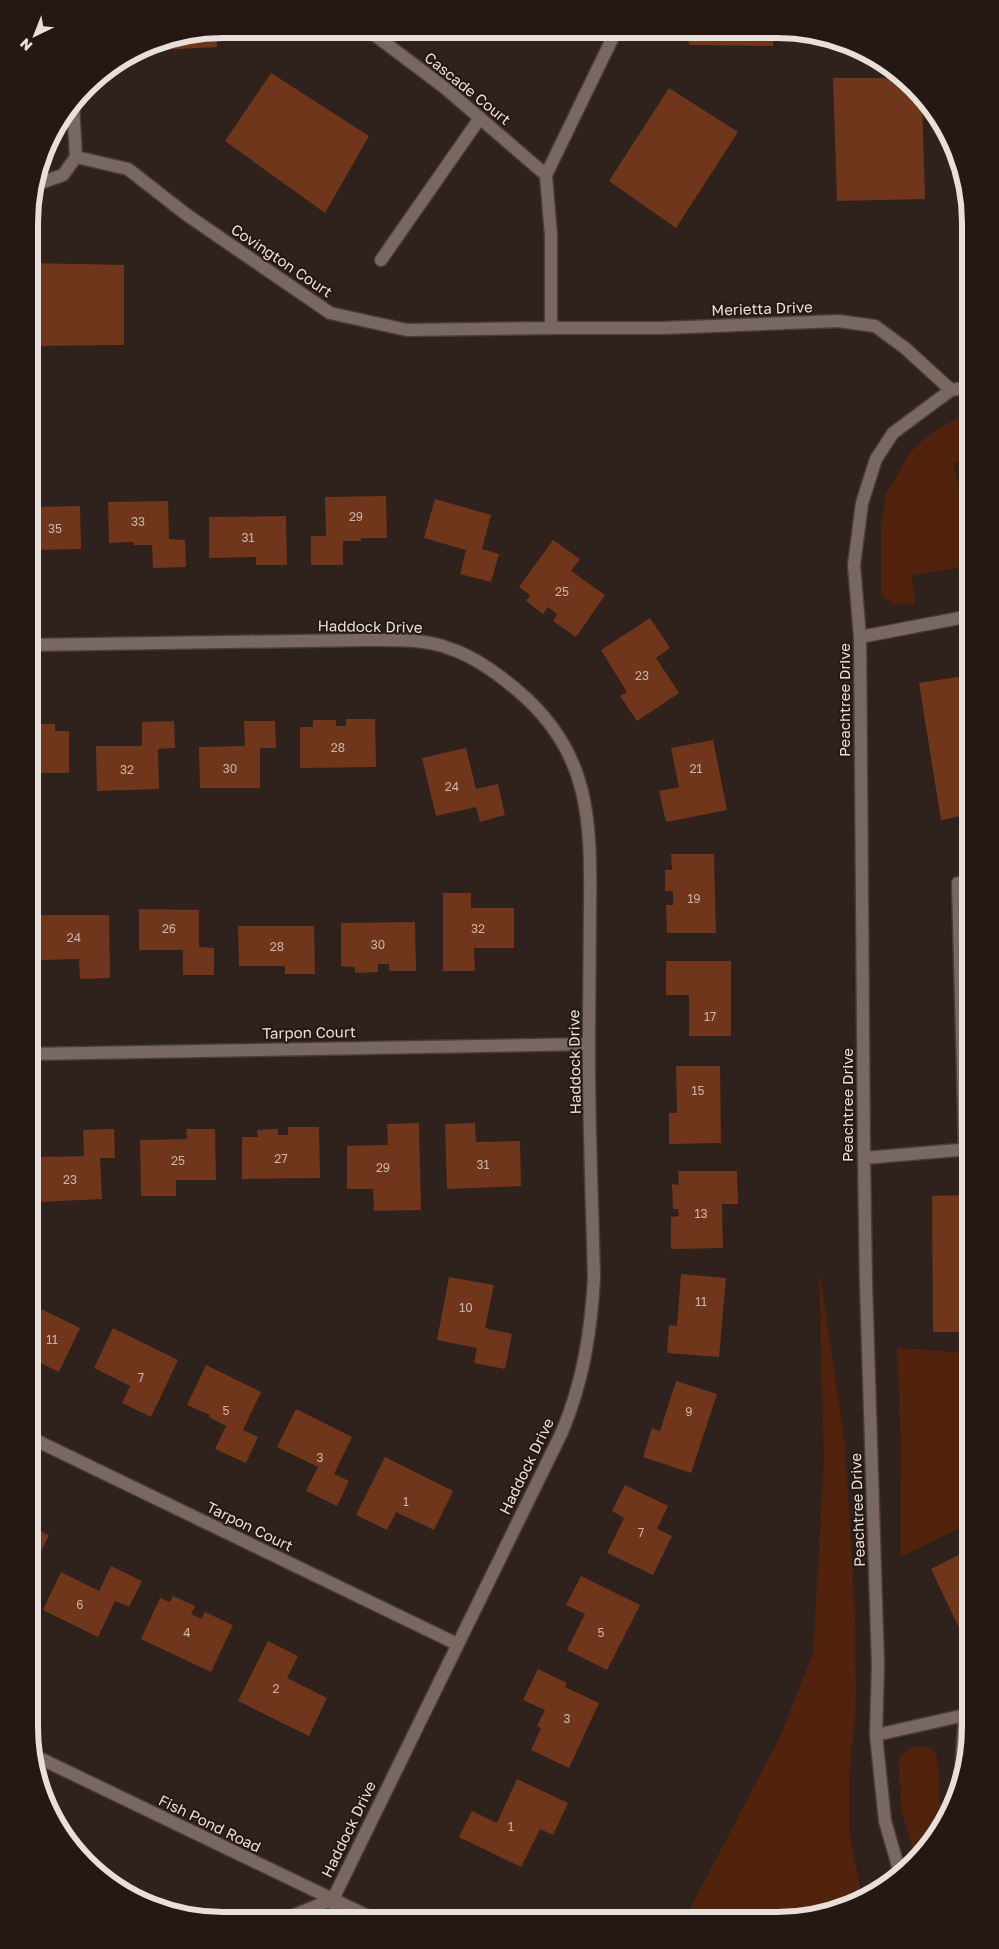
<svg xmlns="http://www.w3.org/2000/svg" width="999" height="1949" viewBox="0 0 999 1949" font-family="'Golos Text',sans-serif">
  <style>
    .green { fill: #51220c }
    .building { fill: #70361c }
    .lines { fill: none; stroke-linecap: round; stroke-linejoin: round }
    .service-casing { stroke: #483d39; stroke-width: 15 }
    .minor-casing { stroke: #483d39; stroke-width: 15 }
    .tertiary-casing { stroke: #483d39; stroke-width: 15 }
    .service { stroke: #786861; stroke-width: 12 }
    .minor { stroke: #786861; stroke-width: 12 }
    .tertiary { stroke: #786861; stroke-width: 12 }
    .labels { text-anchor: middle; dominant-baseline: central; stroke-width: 4; stroke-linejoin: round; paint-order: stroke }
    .number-label { font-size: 12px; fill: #cab4aa }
    .street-label { font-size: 15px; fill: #e8deda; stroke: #251812 }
    .rim { fill: none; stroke: #e8deda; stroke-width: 6 }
  </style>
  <rect width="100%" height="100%" fill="#2f211b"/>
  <path class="green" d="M966,413H970V460L954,463L970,552V566L912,575L915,604H894L881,595V523L886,494L909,454L927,436Z
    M819,1267L845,1446L855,1614L856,1712L849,1774V1832L862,1898L839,1910L777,1920H684L780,1737L813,1653L824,1461Z
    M897,1348L970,1353V1523L901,1557L900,1426Z
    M912,1747H928L935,1752C942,1774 935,1798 945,1819L930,1845L915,1859L902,1812L898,1760L905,1752Z"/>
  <path class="building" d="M216,30L217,47L136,51L148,43Z
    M688,32H773V46L689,45Z
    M271,73L369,136L325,213L225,141Z
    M833,78H906L922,97L925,199L837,201Z
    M669,88L738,132L676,228L609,181Z
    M30,263L124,265V345L30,346Z
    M970,470V506H969L964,471Z
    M30,491H35V507L80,506L81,549L37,550L38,570H30Z
    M386,496L387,538H361V541H343V565H311V536H326L325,497Z
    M435,499L491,515L482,549L499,554L491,582L460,574L466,550L424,538Z
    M168,501L169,539L185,540L186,567L153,568L152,545H134V542L109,543L108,502Z
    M286,516L287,565H256V557L209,558V517Z
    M553,540L580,559L571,571L605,595L576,637L553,621L557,614L548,607L543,614L526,601L530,595L519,587Z
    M650,618L670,648L656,658L679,693L637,721L620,696L627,692L601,650Z
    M970,675V814L941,820L919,683Z
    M346,719H375L376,767L300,768V727H313V720H336V726H346Z
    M174,721L175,748L158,749L159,789L97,791L96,746H142V722Z
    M244,721H275L276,748H260V788H200L199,747L245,746Z
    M35,724H55V731H69V773H30V732H35Z
    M713,740L727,810L666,822L659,791L679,787L671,748Z
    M466,748L476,789L498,784L505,815L480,822L476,807L436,816L422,758Z
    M671,854H714L716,933H667L666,905H673V891H665V870H672Z
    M443,893H471V908H514V948H474L475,971H443Z
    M139,909L199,910V947L214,948V975H183V950H139Z
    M37,915H109L110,978L80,979L79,959L38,960Z
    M415,922L416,971H389V964H378V972L355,973V967L341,966V923Z
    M238,926H314L315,974H285V966H239Z
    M666,961H731V1036H689V995H666Z
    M676,1066H720L721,1143L669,1144V1113H677Z
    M419,1123L421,1210L374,1211L373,1189H347V1146L388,1145L387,1124Z
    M475,1123L476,1142L520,1141L521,1186L447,1189L445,1124Z
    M288,1127H319L320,1178L242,1179V1137H258L257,1130L278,1129V1135H288Z
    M114,1129L115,1158H100L102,1199L39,1202L38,1157L84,1156L83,1130Z
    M186,1129H215L216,1180H176V1196H141L140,1140L187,1139Z
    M678,1171H737L738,1204H722L723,1248L671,1249V1217L679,1216L678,1209H673L672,1184L679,1185Z
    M970,1195V1332H933L932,1196Z
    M681,1274L726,1278L719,1357L667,1353L669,1325L677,1326Z
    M449,1277L494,1285L485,1328L512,1334L505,1369L474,1363L477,1348L437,1340Z
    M29,1303L80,1328L59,1372L34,1360L37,1354L29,1350Z
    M113,1328L178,1360L151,1417L122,1403L130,1386L94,1368Z
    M206,1365L261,1392L243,1430L258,1437L246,1463L215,1449L226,1426L209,1417L210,1415L187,1405Z
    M676,1381L717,1394L691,1473L643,1457L652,1428L660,1431Z
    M296,1409L352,1437L334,1474L349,1481L337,1506L306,1491L318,1467L277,1447Z
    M385,1457L453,1491L434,1530L396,1512L387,1530L356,1515Z
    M625,1485L668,1506L657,1529L672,1536L653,1575L607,1553L624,1518L612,1511Z
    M29,1526L49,1535L36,1562L29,1559Z
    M970,1549V1627L961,1632L931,1569Z
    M111,1566L142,1581L129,1607L115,1601L98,1637L43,1610L61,1572L99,1591Z
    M581,1576L640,1605L607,1670L567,1650L585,1614L566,1605Z
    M173,1596L195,1606L191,1614L201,1619L205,1612L233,1625L211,1672L141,1639L160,1598L170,1602Z
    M268,1641L298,1656L287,1678L327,1698L309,1736L238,1701Z
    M538,1669L567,1683L565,1687L599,1703L569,1768L531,1750L541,1728L537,1726L545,1710L523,1700Z
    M517,1779L568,1803L553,1835L540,1829L521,1867L459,1837L472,1811L497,1823Z"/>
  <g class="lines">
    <defs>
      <path id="service" d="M381,260L480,118
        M958,883L965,1149"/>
      <path id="minor" d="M368,30L445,88L546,175L616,31
        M76,157L128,169L187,215L330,313L407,330L551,328H663L838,321L875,326L905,348L951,390
        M546,175L551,236V328
        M35,182H43L63,175L76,157L73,105
        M860,637L970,616
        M30,645L362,640C391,640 423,638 451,649C475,657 498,674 517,690C590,751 591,819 590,907C590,947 589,988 589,1028C588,1111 592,1195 594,1278C591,1332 583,1382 562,1432L333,1899
        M29,1054L589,1044
        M864,1158L970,1149
        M29,1437L457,1644
        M876,1735L965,1715
        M960,1784L965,1715L970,1712
        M900,1873L885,1821L876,1735L878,1666L866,1283L864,1158L860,637L854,565L862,503L876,459L893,433L951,390L970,387
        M333,1899L339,1919
        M285,1919L333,1899"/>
      <path id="tertiary" d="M33,1755L374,1919"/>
    </defs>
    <use href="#service" class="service-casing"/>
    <use href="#minor" class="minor-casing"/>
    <use href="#tertiary" class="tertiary-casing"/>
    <use href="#service" class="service"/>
    <use href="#minor" class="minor"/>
    <use href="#tertiary" class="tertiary"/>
  </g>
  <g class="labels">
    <g class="number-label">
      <text x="356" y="516">29</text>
      <text x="138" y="521">33</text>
      <text x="55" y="528">35</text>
      <text x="248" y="537">31</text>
      <text x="562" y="591">25</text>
      <text x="642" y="675">23</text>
      <text x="338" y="747">28</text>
      <text x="230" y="768">30</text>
      <text x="696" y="768">21</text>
      <text x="127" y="769">32</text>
      <text x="452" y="786">24</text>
      <text x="694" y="898">19</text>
      <text x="169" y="928">26</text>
      <text x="478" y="928">32</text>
      <text x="74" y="937">24</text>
      <text x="378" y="944">30</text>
      <text x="277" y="946">28</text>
      <text x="710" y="1016">17</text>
      <text x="698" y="1090">15</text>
      <text x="281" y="1158">27</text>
      <text x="178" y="1160">25</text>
      <text x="483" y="1164">31</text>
      <text x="383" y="1167">29</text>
      <text x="70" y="1179">23</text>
      <text x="701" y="1213">13</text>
      <text x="701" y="1301">11</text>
      <text x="466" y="1307">10</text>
      <text x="52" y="1339">11</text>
      <text x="141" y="1377">7</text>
      <text x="226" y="1410">5</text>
      <text x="689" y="1411">9</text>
      <text x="320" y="1457">3</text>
      <text x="406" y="1501">1</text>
      <text x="641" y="1532">7</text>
      <text x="80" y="1604">6</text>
      <text x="187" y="1632">4</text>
      <text x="601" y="1632">5</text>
      <text x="276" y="1688">2</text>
      <text x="567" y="1718">3</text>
      <text x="511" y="1826">1</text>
    </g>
    <g class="street-label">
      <text transform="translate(468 88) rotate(39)">Cascade Court</text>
      <text transform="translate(282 260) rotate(34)">Covington Court</text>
      <text transform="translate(762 308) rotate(-2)">Merietta Drive</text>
      <text transform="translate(370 626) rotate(1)">Haddock Drive</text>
      <text transform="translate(844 700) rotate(-90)">Peachtree Drive</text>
      <text transform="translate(309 1032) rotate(-1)">Tarpon Court</text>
      <text transform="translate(574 1062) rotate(-91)">Haddock Drive</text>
      <text transform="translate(847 1105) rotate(-90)">Peachtree Drive</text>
      <text transform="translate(526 1466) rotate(-64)">Haddock Drive</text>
      <text transform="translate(857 1510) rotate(-92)">Peachtree Drive</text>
      <text transform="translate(250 1526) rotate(26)">Tarpon Court</text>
      <text transform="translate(210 1823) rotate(26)">Fish Pond Road</text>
      <text transform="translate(348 1829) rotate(-64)">Haddock Drive</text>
    </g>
  </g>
  <path d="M0 0H999V1949H0ZM223 38H777A185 185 0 0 1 962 223V1727A185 185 0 0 1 777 1912H223A185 185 0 0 1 38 1727V223A185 185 0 0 1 223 38Z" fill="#251812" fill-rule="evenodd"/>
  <path class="rim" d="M223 38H777A185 185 0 0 1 962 223V1727A185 185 0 0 1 777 1912H223A185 185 0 0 1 38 1727V223A185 185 0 0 1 223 38Z"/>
  <g transform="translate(35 35) rotate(223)" stroke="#251812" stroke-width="4" paint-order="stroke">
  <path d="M0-4L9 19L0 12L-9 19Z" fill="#e8deda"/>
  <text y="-8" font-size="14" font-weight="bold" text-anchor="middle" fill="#e8deda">N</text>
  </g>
</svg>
